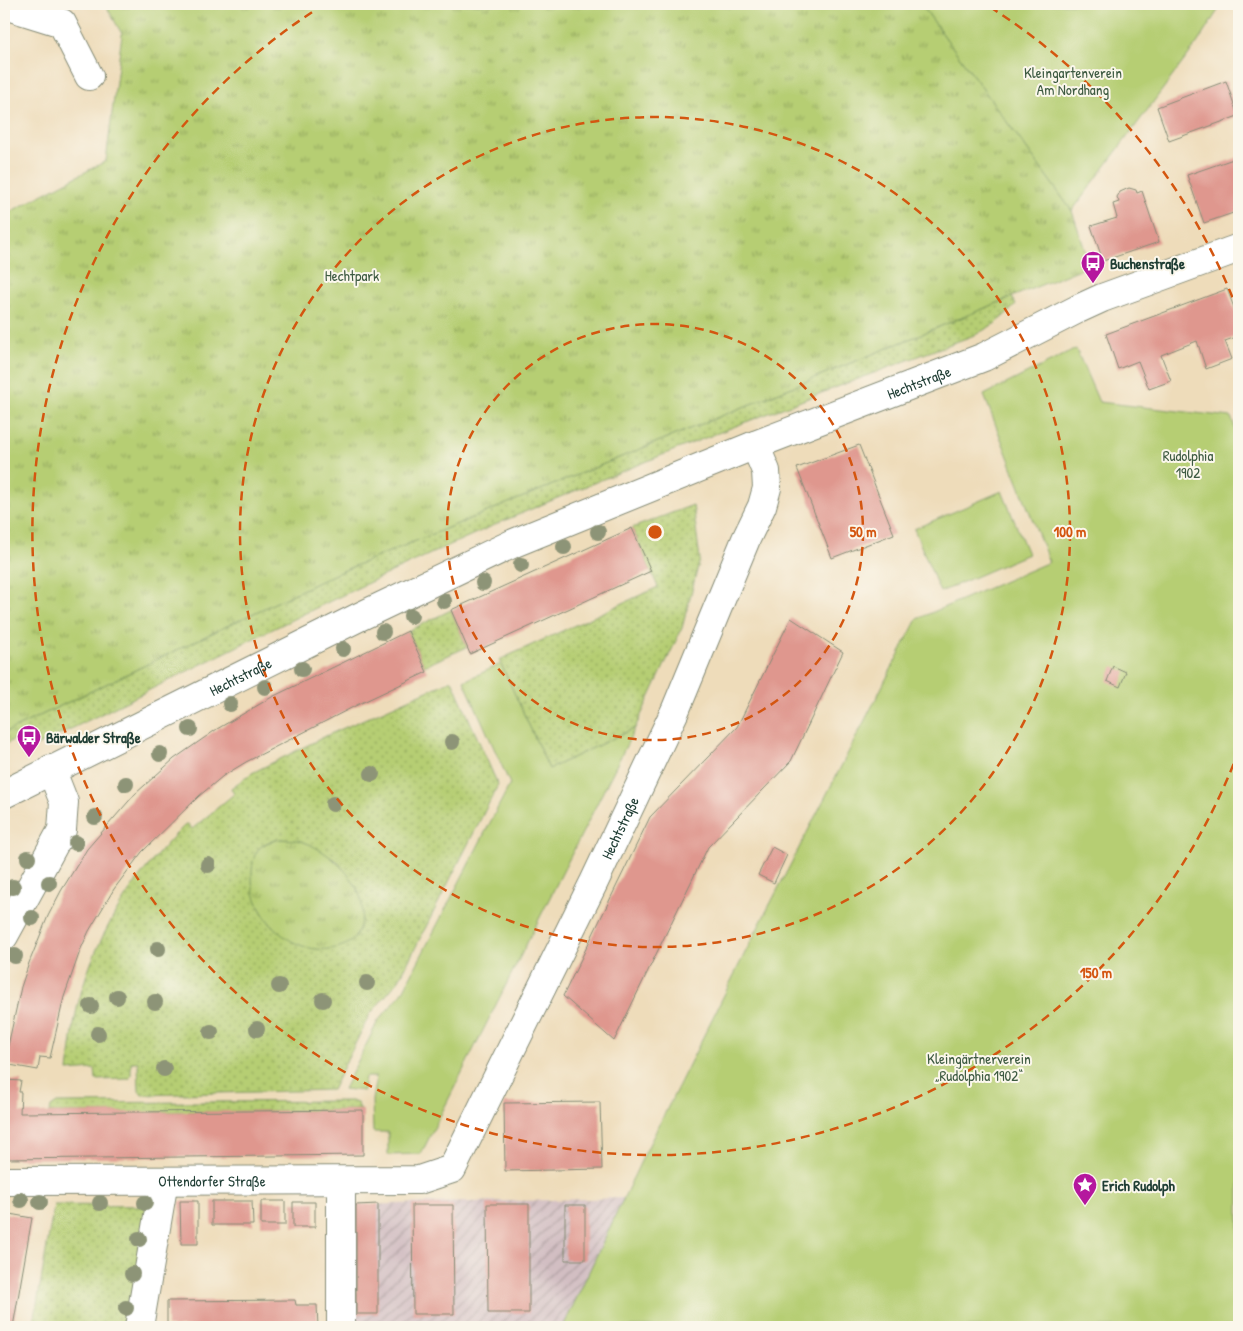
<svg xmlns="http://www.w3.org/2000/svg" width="1243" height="1331" viewBox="0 0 1243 1331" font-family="'Patrick Hand',sans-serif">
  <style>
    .industrial { fill: url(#industrial-furrows) }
    .grass { fill: url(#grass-dots); stroke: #6a8654; fill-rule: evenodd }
    .park { fill: url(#park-tufts); stroke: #6a8654 }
    .garden { fill: #b6ce73; stroke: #6a8654 }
    .building { fill: #df978e }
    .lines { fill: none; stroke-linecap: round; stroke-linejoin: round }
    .minor-casing { stroke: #868c77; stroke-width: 30 }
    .minor { stroke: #fff; stroke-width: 28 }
    .tree { fill: #8d9477 }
    .ring { fill: none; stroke: #d45610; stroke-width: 2.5; stroke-dasharray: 9 6 }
    .labels { text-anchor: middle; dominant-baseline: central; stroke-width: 4; stroke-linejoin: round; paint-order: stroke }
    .park-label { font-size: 15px; fill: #3d5a41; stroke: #fbf7ec }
    .poi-label { font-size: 15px; font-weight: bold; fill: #1f3d34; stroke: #fbf7ec; text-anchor: start }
    .street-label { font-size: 15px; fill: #1f3d34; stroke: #fbf7ec }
    .centre { fill: #d45610; stroke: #fbf7ec; stroke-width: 2.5 }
    .ring-label { font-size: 15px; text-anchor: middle; font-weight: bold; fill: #d45610; stroke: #fbf7ec; stroke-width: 4; stroke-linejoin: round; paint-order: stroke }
  </style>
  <defs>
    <pattern id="industrial-furrows" width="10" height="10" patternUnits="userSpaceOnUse" patternTransform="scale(1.25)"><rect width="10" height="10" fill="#d2bec2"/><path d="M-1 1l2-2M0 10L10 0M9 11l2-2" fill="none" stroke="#aa9c9e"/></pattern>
    <pattern id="grass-dots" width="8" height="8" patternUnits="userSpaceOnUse" patternTransform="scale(1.25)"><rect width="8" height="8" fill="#b6ce73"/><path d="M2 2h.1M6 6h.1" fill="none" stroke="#93a85f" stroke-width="1.8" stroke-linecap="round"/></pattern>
    <pattern id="park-tufts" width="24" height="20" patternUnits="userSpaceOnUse" patternTransform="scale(1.25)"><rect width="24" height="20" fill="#b6ce73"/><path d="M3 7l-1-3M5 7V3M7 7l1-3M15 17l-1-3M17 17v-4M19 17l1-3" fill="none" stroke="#93a85f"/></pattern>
  </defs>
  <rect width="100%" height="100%" fill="#fbf7ec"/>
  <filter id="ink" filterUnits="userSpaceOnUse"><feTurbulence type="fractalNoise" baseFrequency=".02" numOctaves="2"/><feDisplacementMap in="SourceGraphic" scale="10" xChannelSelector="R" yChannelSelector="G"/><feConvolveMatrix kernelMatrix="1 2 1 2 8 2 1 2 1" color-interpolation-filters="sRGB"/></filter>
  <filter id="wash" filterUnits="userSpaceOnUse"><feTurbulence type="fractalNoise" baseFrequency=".0096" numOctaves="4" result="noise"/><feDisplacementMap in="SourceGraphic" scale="20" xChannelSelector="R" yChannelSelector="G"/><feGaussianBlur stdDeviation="1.12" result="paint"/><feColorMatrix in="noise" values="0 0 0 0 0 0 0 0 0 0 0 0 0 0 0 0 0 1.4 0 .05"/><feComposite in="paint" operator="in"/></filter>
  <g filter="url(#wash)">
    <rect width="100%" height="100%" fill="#eedcba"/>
    <path class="industrial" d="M624,1198L563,1327H356V1205Z"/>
    <path class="grass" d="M1012,297L1016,305L996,323L977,334C834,388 690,442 548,502C370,577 198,667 24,752L17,738L4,745V733L335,574Z
      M693,505L700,559L682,628L635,728L549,769L499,660L658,587L632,528Z
      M451,610L467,647L424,666L408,631Z
      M452,680L498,785L399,980L370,1014L332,1090L142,1095L139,1091L138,1062H131V1076L129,1079L96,1080L95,1069L68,1071C71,1048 73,1023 79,1000C97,931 137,872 187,823L192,829L234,794L231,788L252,773L328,735ZM281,839L302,841L337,861L350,878L359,893L358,932L349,943L272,926C255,903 252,895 255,865C255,856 256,851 263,845C268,841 276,840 281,839Z
      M351,1101L357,1103L361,1110L50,1113L51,1107L57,1103Z
      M54,1205L149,1206L127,1327H33Z"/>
    <path class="park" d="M105,4H921L1072,211L1090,265L335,574L4,733V215L106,161L122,34Z
      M281,839C289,840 297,839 304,842C333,853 370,887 361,921C359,931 355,941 345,945C301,963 254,923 252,879C252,871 252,860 256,853C261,843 272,841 281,839Z"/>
    <path class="garden" d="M921,4H1222L1198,42L1072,211Z
      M1076,349L1099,402L1231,417L1239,438V1327H563L642,1159L747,949L917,619L1049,562L984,395Z
      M1002,491L1028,554L940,592L914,529Z
      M501,664L549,769L635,728L421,1154L388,1155V1132H373L372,1100L376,1077H365L363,1091L344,1089L378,1021L402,993L510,784L464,681Z"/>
    <g id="blocks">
      <path class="building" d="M1226,81L1238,116L1169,141L1157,107Z
        M1239,157V211L1204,223L1187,175Z
        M1129,188L1136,190L1137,193L1142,191L1159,242L1103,261L1091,226L1117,218L1113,204L1119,202L1117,197L1120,192Z
        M1227,289L1239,321V324L1236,325L1239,336L1225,341L1232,359L1206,369L1197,341L1161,355L1171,381L1149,389L1138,361L1118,369L1106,334Z
        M859,445L894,534L832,558L797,468Z
        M632,528L651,571L470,654L451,610Z
        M791,618L843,652L791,761L708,847L614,1041L563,996L650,817L737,727Z
        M408,631L427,672L359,704L246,762L223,776L199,796L142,852L114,889L89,931L80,951L64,997L50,1058L40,1057L38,1070L4,1064L21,987L29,963L48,916L61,891L87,849L135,794L174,759L217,729L272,697Z
        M1113,666L1126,672L1120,687L1107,681Z
        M772,847L787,855L774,883L758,875Z
        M6,1080L21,1081L19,1092H21L20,1113L363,1110V1155L4,1159V1090Z
        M600,1102L602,1169L505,1171L504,1103Z
        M180,1201H198V1244H181Z
        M212,1201H252L253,1225H212Z
        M261,1201H285V1225H261Z
        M293,1202H315V1227H293Z
        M378,1204V1314H356V1205Z
        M487,1204H529V1313H488Z
        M412,1205H453L454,1314H413Z
        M565,1205H585V1260H565Z
        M4,1213L32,1218L13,1327H4Z
        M295,1300L296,1305H317L318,1327H167V1301Z"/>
    </g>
  </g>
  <g filter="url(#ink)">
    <use href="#blocks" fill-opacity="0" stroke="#868c77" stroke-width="1"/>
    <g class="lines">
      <defs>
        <g id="minor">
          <path d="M4,5L62,23L89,76"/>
          <path id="s1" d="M4,794L359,617L514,543L755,445L984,357L1078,309L1102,298L1239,248"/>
          <path d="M4,936L62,830L64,802L51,769"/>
          <path id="s2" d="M4,1181L419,1180L452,1169L594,882L675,711L746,539L762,506L767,488L766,471L755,445"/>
          <path d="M341,1181V1327"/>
          <path d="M139,1327L164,1181"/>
        </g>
      </defs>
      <use href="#minor" class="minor-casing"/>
      <use href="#minor" class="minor"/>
    </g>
    <g class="tree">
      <circle cx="598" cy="532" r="8"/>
      <circle cx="564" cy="547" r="8"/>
      <circle cx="521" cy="565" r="8"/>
      <circle cx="483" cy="583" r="8"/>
      <circle cx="444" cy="601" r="8"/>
      <circle cx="411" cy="616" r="8"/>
      <circle cx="383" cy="632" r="8"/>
      <circle cx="343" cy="649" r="8"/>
      <circle cx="302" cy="669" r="8"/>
      <circle cx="265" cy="687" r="8"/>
      <circle cx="230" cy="704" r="8"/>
      <circle cx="190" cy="729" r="8"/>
      <circle cx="452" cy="742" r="8"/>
      <circle cx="160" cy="754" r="8"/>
      <circle cx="372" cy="774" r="8"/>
      <circle cx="126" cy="784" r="8"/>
      <circle cx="333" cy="804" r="8"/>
      <circle cx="95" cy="817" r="8"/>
      <circle cx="76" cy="843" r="8"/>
      <circle cx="28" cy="858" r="8"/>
      <circle cx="208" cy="865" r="8"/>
      <circle cx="49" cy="883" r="8"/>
      <circle cx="13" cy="887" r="8"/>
      <circle cx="32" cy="918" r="8"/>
      <circle cx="158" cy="949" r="8"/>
      <circle cx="15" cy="956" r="8"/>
      <circle cx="367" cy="983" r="8"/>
      <circle cx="279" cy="986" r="8"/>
      <circle cx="117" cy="997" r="8"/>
      <circle cx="323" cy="1000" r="8"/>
      <circle cx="155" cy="1002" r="8"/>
      <circle cx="91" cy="1006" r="8"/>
      <circle cx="257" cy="1029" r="8"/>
      <circle cx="211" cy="1032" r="8"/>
      <circle cx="98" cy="1034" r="8"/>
      <circle cx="164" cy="1069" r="8"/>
      <circle cx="21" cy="1200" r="8"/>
      <circle cx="40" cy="1202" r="8"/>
      <circle cx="100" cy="1203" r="8"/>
      <circle cx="145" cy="1203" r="8"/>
      <circle cx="139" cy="1239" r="8"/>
      <circle cx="132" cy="1274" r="8"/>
      <circle cx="126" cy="1308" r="8"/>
    </g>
  </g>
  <g class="ring">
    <circle cx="655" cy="532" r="208"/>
    <circle cx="655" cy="532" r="415"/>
    <path d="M1239 750A623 623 0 1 1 320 7M990 7A623 623 0 0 1 1239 314"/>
  </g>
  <defs>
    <symbol id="bus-pin" viewBox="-11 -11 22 30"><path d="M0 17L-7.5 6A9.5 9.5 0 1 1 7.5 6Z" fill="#b5179e" stroke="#fbf7ec"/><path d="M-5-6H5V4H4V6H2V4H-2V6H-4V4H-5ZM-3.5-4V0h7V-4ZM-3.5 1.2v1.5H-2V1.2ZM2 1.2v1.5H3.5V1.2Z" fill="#fff"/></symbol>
    <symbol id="sight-pin" viewBox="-11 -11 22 30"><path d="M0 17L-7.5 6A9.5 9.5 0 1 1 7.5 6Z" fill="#b5179e" stroke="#fbf7ec"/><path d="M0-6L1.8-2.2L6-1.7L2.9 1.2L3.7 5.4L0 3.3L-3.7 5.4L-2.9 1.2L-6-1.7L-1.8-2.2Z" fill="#fff"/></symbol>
  </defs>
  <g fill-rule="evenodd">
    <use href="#bus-pin" x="1079" y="249" width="28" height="38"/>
    <use href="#bus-pin" x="15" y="723" width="28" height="38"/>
    <use href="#sight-pin" x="1071" y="1171" width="28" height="38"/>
  </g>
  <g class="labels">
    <g class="park-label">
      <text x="1073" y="72">Kleingartenverein<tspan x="1073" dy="17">Am Nordhang</tspan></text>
      <text x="352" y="275">Hechtpark</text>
      <text x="1188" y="455">Rudolphia<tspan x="1188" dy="17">1902</tspan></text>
      <text x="979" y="1058">Kleingärtnerverein<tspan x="979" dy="17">„Rudolphia 1902“</tspan></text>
    </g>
    <g class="poi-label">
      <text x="1110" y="263">Buchenstraße</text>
      <text x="46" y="737">Bärwalder Straße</text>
      <text x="1102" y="1185">Erich Rudolph</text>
    </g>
    <g class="street-label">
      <text stroke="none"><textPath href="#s1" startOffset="1004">Hechtstraße</textPath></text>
      <text stroke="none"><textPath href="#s1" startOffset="264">Hechtstraße</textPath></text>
      <text stroke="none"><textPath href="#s2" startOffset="830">Hechtstraße</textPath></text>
      <text stroke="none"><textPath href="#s2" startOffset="208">Ottendorfer Straße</textPath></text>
    </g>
  </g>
  <circle cx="655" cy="532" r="8" class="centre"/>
  <g class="ring-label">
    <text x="863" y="537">50 m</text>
    <text x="1070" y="537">100 m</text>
    <text x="1096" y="978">150 m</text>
  </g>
  <rect width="1243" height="1331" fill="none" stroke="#fbf7ec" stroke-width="20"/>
</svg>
